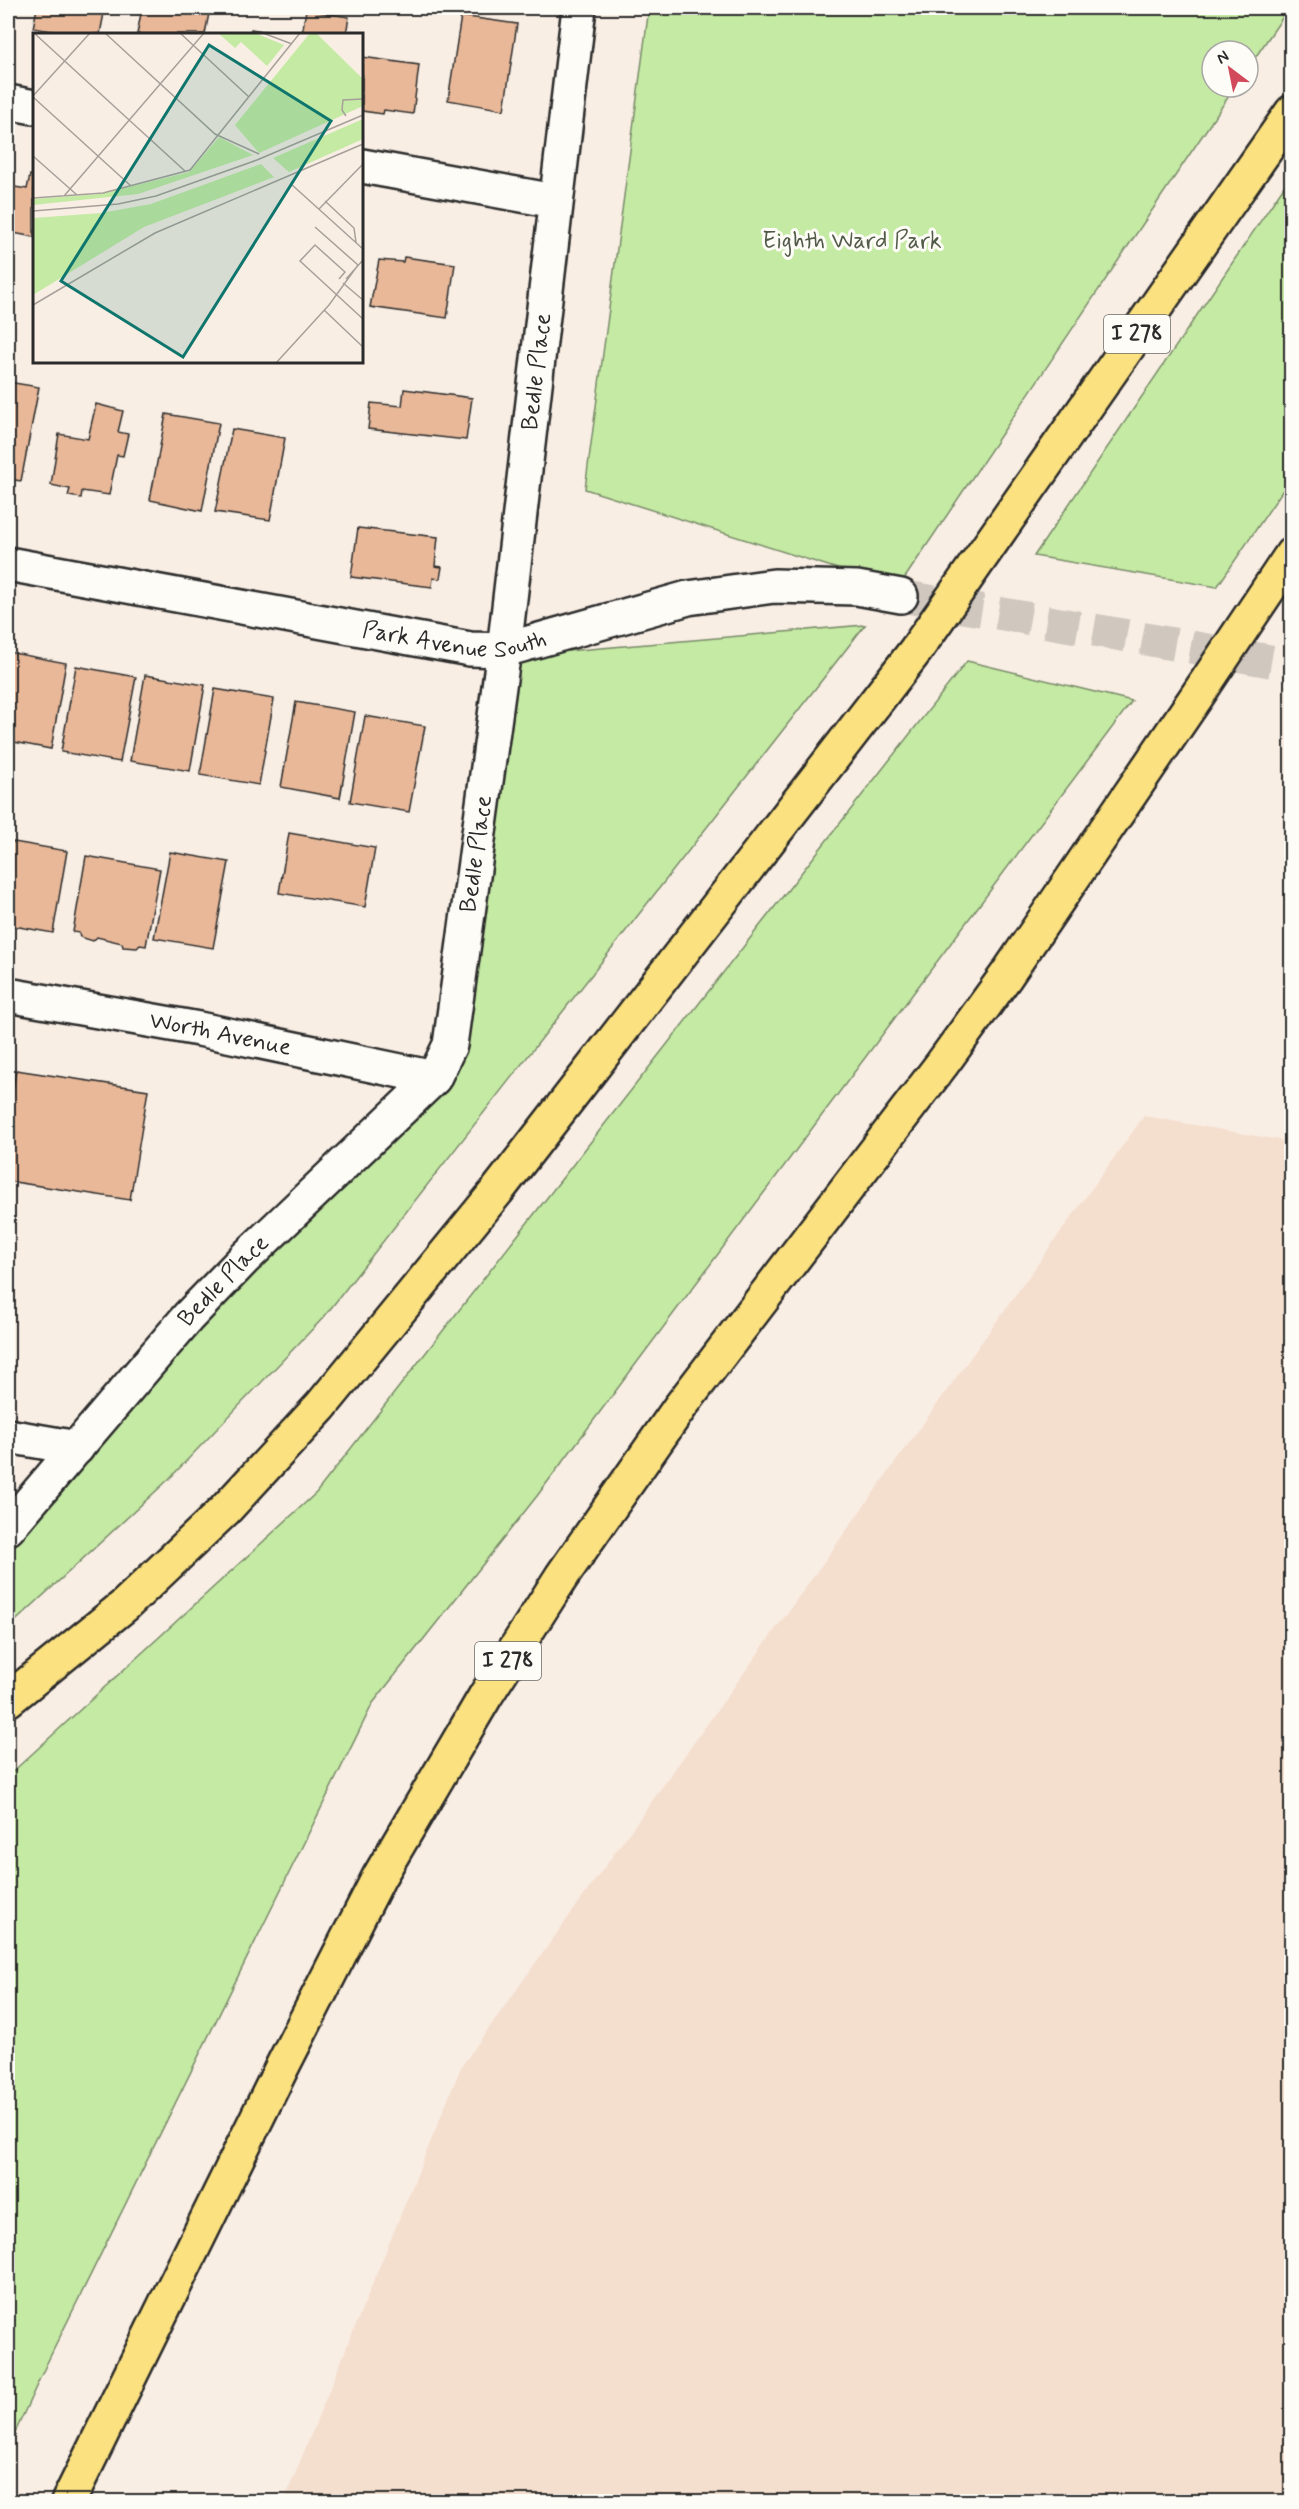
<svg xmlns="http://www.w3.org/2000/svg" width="1299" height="2509" viewBox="0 0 1299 2509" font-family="Mynerve,sans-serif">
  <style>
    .built { fill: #f4dece }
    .green { fill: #c5eaa4; stroke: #788a68; stroke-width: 1.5 }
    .building { fill: #e8b899; stroke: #2b2b2b; stroke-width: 1.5 }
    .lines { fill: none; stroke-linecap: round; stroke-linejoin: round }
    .minor-tunnel { stroke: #d0c7bf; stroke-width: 33; stroke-dasharray: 33 16; stroke-linecap: butt }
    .minor-casing { stroke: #2b2b2b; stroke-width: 38 }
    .highway-casing { stroke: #2b2b2b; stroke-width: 38 }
    .minor { stroke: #fdfcf7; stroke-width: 33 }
    .highway { stroke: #fbe180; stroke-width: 33 }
    .labels { text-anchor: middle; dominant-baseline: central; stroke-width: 6; stroke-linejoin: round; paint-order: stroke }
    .shield { fill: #fdfcf7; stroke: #6a6a68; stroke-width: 1.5 }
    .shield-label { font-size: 22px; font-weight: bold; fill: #2b2b2b }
    .park-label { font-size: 24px; fill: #525b49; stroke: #fdfcf7 }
    .street-label { font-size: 24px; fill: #2b2b2b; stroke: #fdfcf7 }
    .inset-road { fill: none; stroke: #a7a09a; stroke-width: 1.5 }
    .view { fill: #0f766e; fill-opacity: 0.15; stroke: #0f766e; stroke-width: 3 }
    .inset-edge { fill: none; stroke: #2b2b2b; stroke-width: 3 }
  </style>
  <rect width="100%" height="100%" fill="#f9eee4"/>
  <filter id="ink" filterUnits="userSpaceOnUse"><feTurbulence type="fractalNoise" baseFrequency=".0167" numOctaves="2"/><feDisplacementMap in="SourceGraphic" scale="12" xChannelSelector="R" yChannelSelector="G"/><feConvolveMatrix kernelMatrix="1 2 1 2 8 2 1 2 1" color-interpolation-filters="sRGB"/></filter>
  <g filter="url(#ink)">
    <path class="built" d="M1144,1116L1291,1142V2501H284L461,2067Z"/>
    <path class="green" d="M649,8H1289L1248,68V51H1212V87H1235L898,588L585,489Z
      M1291,176V478L1217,587L1034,556Z
      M865,625L324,1317L169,1479L8,1628V1527L453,1067L521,655Z
      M967,661L1132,701L537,1496L373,1703L46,2365L8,2448V1776L316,1493Z"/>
    <path class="building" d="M8,8H11L9,22H8Z
      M37,8H105L100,34H70L33,28Z
      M142,8H210L205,34H137Z
      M306,10L349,17L346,34H302Z
      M461,16L517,24L504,110L448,100Z
      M251,29L281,34H250Z
      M362,57L419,65L413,114L384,110L383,114L362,111Z
      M30,175L34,176V237L8,232V186L27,189Z
      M404,257L455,264L447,318L370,307L379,260L403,262Z
      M8,382L39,387L21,481L8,479Z
      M404,389L472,398L466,440L368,429L371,403L402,406Z
      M96,404L123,411L118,432L128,434L123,456L117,455L109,495L82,491L81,498L68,496L70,489L51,485L59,434L88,439Z
      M166,414L219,423L202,511L150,500Z
      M232,429L285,438L270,520L215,512Z
      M358,528L438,537L435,566L442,567L440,579L433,578L432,587L351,577Z
      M8,652L66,663L51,749L8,741Z
      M76,666L136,677L120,762L61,752Z
      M145,675L205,685L190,771L130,761Z
      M215,689L274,699L259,785L200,775Z
      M296,702L355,712L340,798L281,787Z
      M365,716L425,726L409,812L350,802Z
      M289,833L375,848L365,907L279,893Z
      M8,841L67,851L53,933L8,925Z
      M170,852L229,862L213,948L154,938Z
      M86,856L160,869L146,946L140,945L137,948L123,947L122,943L97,937L93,941L80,937L79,933L73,932Z
      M16,1070L148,1090L130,1200L8,1181V1122Z"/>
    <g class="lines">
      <path class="minor-tunnel" d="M901,596L1292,665"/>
      <defs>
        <g id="minor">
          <path d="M8,102L34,107"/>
          <path d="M362,166L555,201"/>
          <path id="s1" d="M8,564L470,649L504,650L688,598L774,586L857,588L901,596"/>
          <path id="s2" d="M8,995L199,1029L434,1078"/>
          <path d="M8,1436L77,1448"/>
          <path id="s3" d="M8,1528L188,1317L244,1259L434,1078L450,1045L504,650L579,8"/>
        </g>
        <path id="highway" d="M8,1700L124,1606L225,1510L321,1406L497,1191L916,650L1292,112
          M68,2502L282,2067L379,1877L486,1695L562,1576L680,1407L942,1064L1006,976L1197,696L1292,554"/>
      </defs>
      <use href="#minor" class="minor-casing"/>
      <use href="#highway" class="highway-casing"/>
      <use href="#minor" class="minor"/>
      <use href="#highway" class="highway"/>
    </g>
  </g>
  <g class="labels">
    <g class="shield">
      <rect x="1104" y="315" width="66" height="38" rx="4.5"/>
      <rect x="475" y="1642" width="66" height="38" rx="4.5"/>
    </g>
    <g class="shield-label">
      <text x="1137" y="334">I 278</text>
      <text x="508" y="1661">I 278</text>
    </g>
    <g class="park-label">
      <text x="852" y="241">Eighth Ward Park</text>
    </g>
    <g class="street-label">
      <text stroke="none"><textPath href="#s3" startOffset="1336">Bedle Place</textPath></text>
      <text stroke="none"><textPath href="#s1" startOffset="454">Park Avenue South</textPath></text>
      <text stroke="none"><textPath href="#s3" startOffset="850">Bedle Place</textPath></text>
      <text stroke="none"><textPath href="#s2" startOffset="216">Worth Avenue</textPath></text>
      <text stroke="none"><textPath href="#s3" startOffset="328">Bedle Place</textPath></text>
    </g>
  </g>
  <g transform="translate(33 33)">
    <rect width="330" height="330" fill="#f9eee4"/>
    <path d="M185,0H222L251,12L234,33L208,9L202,15ZM277,0H283L330,46V73L226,120L202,92ZM330,86V106L256,139L240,125ZM186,104L220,122L105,161L0,172V166L67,161L156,139ZM228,131L241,144L111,194L0,262V185L68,180L118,171Z" fill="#c5eaa4"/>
    <path class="inset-road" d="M1,0L153,139M72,0L182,101L226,121M147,0L216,64M230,0L259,11M0,63L57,0M0,64L98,153M313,83L309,77L310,67L330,66M0,123L44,162M258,151L330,216M31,163L171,0M0,165L70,160L157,137L267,0M292,168L321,195L323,209M286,176L330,131M0,178L85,171L123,163L224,127L330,82M282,194L325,232M306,246L312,239L282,212L267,228L330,286M313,246L330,227M310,250L330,267M0,272L122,200L330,111M291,277L330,314M243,330L296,272L325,232"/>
    <path class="view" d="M176,12L298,88L150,324L28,248Z"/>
    <rect width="330" height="330" class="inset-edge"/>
  </g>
  <rect width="1299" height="2509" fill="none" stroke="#fdfcf7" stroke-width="30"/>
  <rect x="15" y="15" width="1269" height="2479" fill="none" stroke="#2b2b2b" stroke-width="2" filter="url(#ink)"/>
  <g transform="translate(1230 69) rotate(328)"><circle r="28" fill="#fdfcf7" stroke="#a9a8a5" stroke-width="1.5"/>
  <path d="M0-4.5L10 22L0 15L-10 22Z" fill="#d1495b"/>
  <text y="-9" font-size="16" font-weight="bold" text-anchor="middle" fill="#2b2b2b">N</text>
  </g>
</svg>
